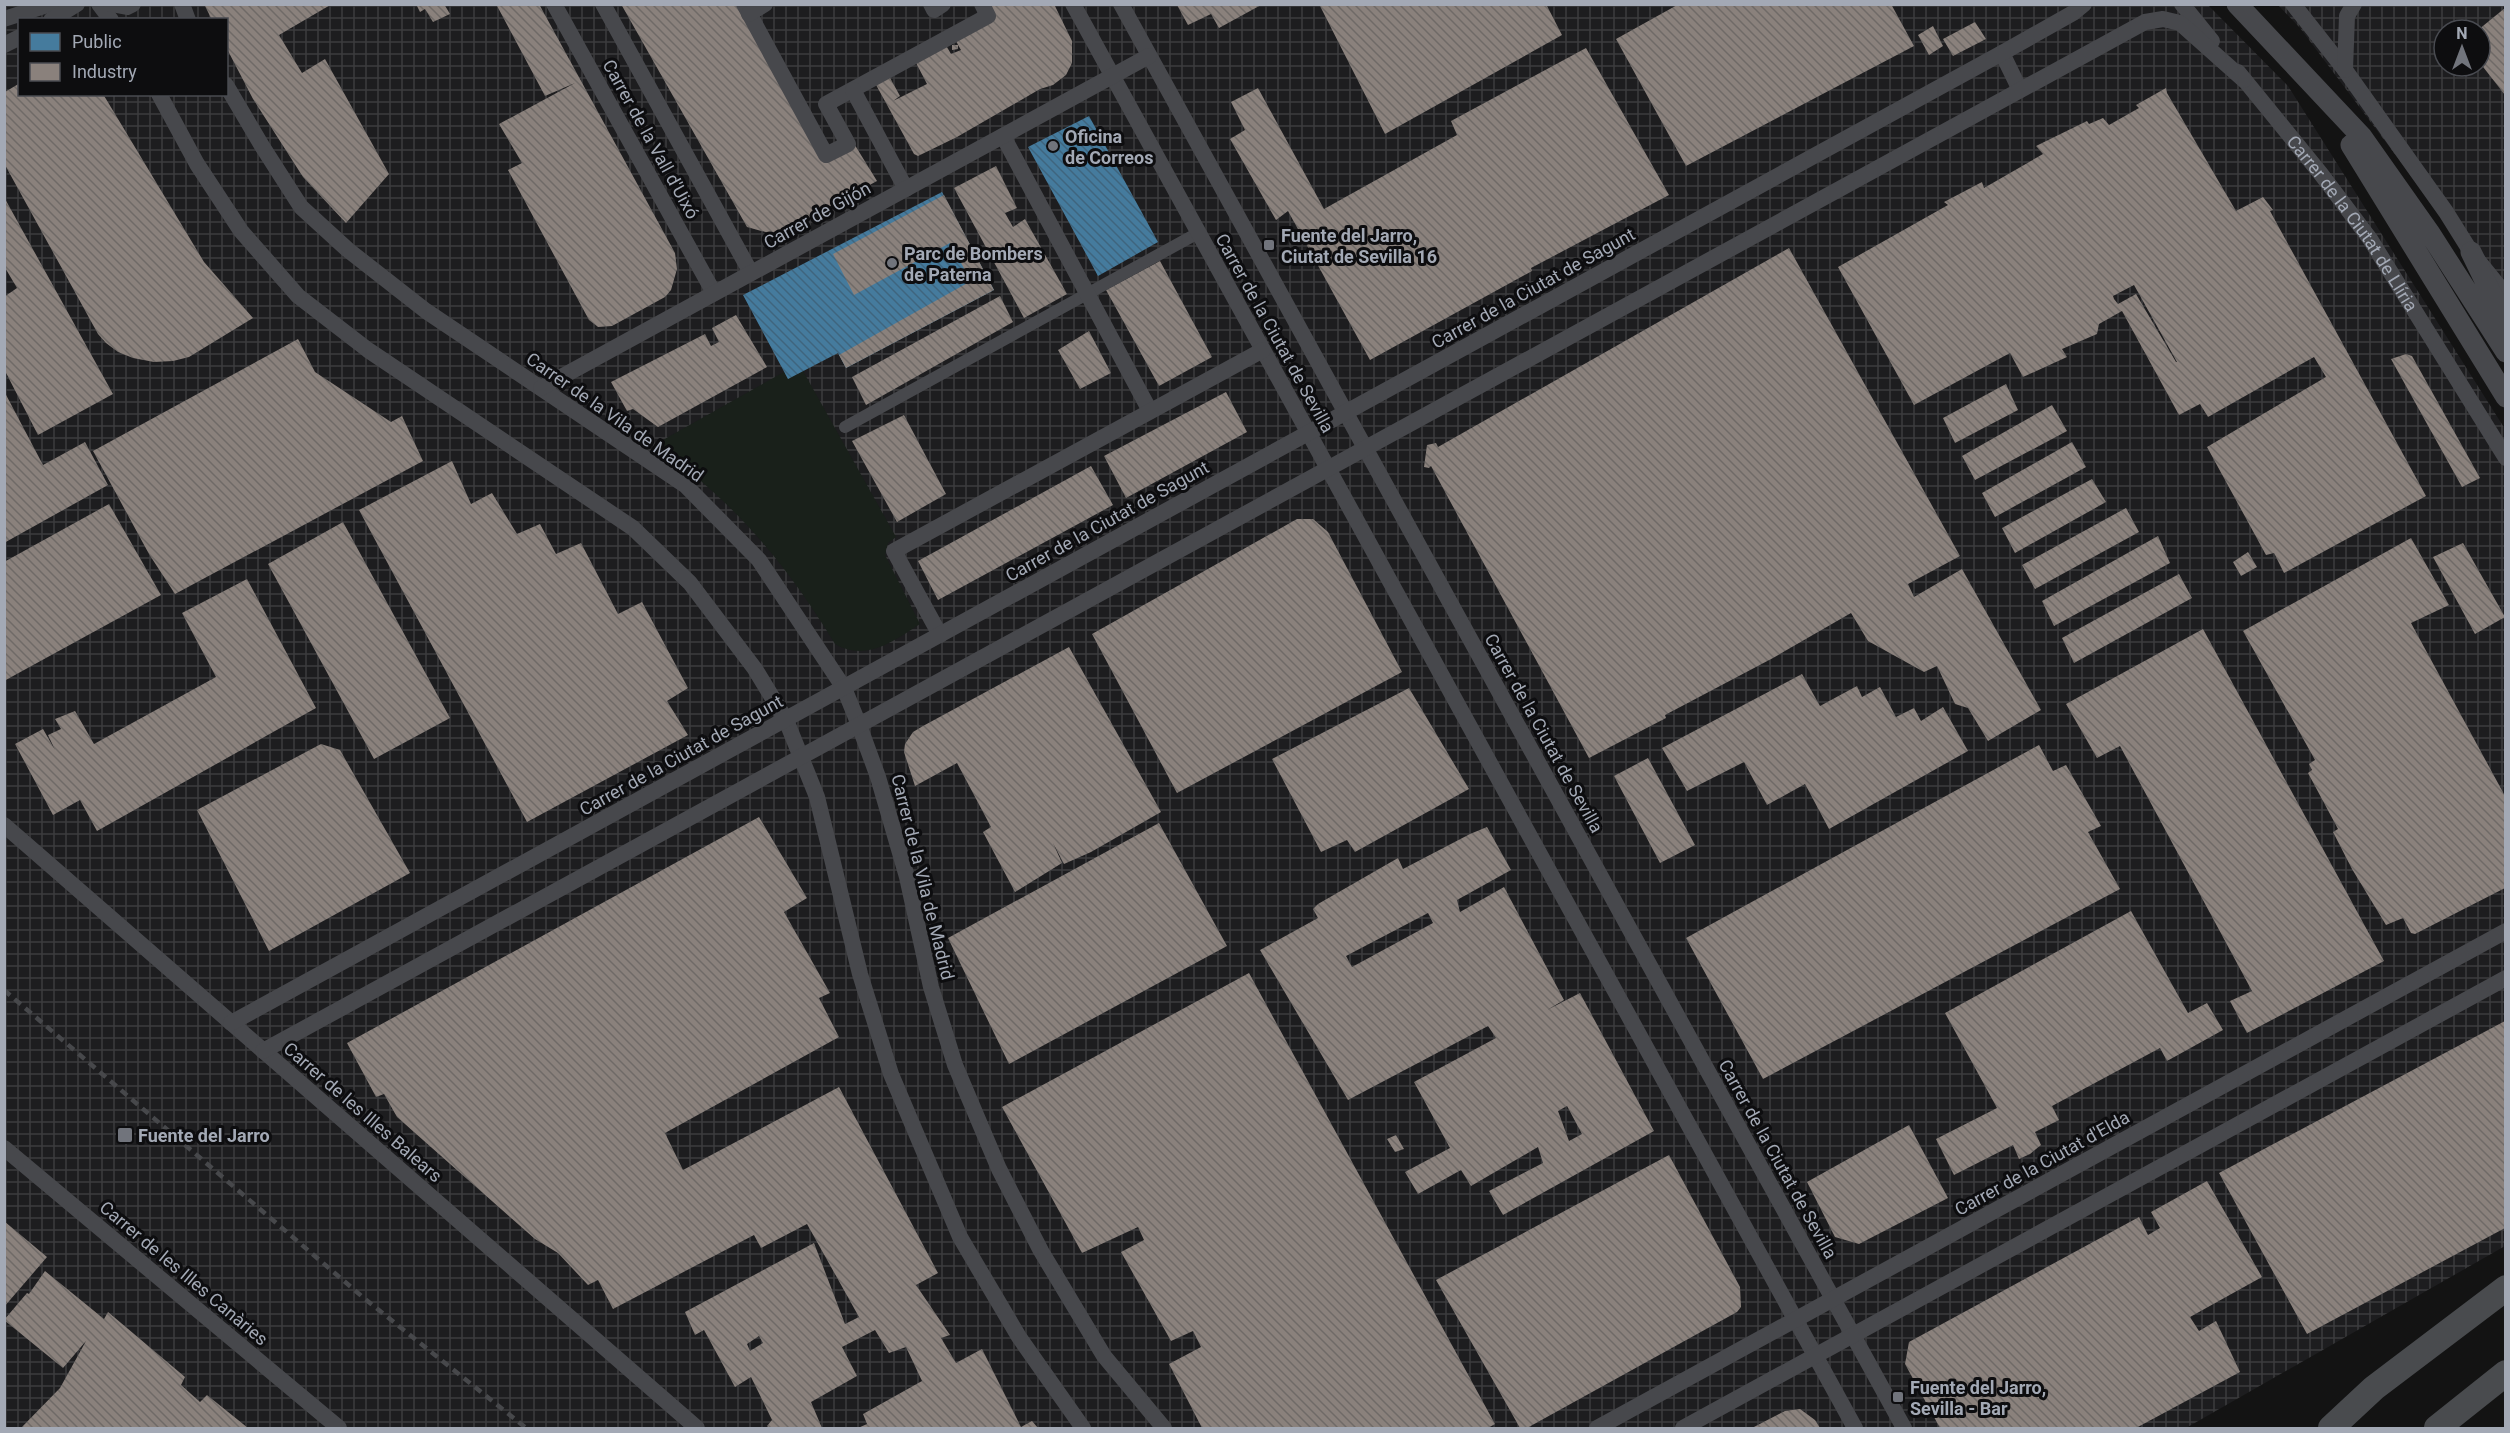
<svg xmlns="http://www.w3.org/2000/svg" width="2510" height="1433" viewBox="0 0 2510 1433" font-family="Roboto,sans-serif">
  <style>
    .industrial { fill: url(#industrial-grid); fill-rule: evenodd }
    .green { fill: #19201a }
    .public { fill: url(#public-back-hatch) }
    .industry { fill: url(#industry-back-hatch); fill-rule: evenodd }
    .lines { fill: none; stroke-linecap: round; stroke-linejoin: round }
    .pedestrian { stroke: #47484c; stroke-width: 12 }
    .minor { stroke: #47484c; stroke-width: 16 }
    .tertiary { stroke: #47484c; stroke-width: 21 }
    .primary { stroke: #494b4e; stroke-width: 26 }
    .rail { stroke: #47484b; stroke-width: 4.5; stroke-dasharray: 8 6; stroke-linecap: butt }
    .poi-dot { fill: #71747c; stroke: #0d0d0f; stroke-width: 2 }
    .labels { text-anchor: middle; dominant-baseline: central; stroke-width: 6; stroke-linejoin: round; paint-order: stroke }
    .poi-label { font-size: 18px; font-weight: bold; fill: #a3a9b5; stroke: #0d0d0f; text-anchor: start }
    .street-label { font-size: 18px; fill: #a3a9b5; stroke: #0d0d0f }
  </style>
  <defs>
    <pattern id="industrial-grid" width="8" height="8" patternUnits="userSpaceOnUse" patternTransform="scale(1.5)"><rect width="8" height="8" fill="#1d1d1f"/><path d="M0 4h8M4 0v8" fill="none" stroke="#3b3b3d"/></pattern>
    <pattern id="public-back-hatch" width="6" height="6" patternUnits="userSpaceOnUse" patternTransform="scale(1.5)"><rect width="6" height="6" fill="#457b9d"/><path d="M-1 5l2 2M0 0l6 6M5-1l2 2" fill="none" stroke="#3f657e"/></pattern>
    <pattern id="industry-back-hatch" width="6" height="6" patternUnits="userSpaceOnUse" patternTransform="scale(1.5)"><rect width="6" height="6" fill="#8a817c"/><path d="M-1 5l2 2M0 0l6 6M5-1l2 2" fill="none" stroke="#6f6a67"/></pattern>
  </defs>
  <rect width="100%" height="100%" fill="#131313"/>
  <path class="industrial" d="M5,5H2208L2288,86L2505,429V1246L2186,1428H5ZM20,20H226V94H20Z
    M2278,5H2505V318L2442,217L2300,28ZM2444,30H2480V66H2444Z"/>
  <path class="green" d="M803,371L896,537L888,543L885,555L920,624C894,641 866,662 835,644C787,564 731,498 654,445L784,372L788,379Z"/>
  <path class="public" d="M1089,116L1158,242L1098,276L1028,147Z
    M942,192L994,290L846,368L838,353L788,379L743,295Z"/>
  <path class="industry" d="M204,4H332L279,35L302,73L325,59L389,174L346,223L303,177L253,99L226,47V20H212Z
    M416,4H444L450,14L433,22L425,9L420,12Z
    M496,4H539L675,253L677,269L671,290L665,297L612,326L598,327L589,320L508,170L522,163L499,124L575,83L545,96Z
    M621,4H737L822,159L853,142L877,181L788,229L769,233L747,227Z
    M989,4H1054L1072,41V63L1066,75L1053,85L1040,89L957,137L918,156L914,154L875,83L889,76L900,96L893,101L927,84L914,59L943,40L951,54L961,50L958,45V49L952,50V45H958L954,36Z
    M1319,4H1546L1562,35L1385,134Z
    M1679,4H1891L1914,46L1686,166L1616,39Z
    M1177,5H1261L1219,28L1211,14L1188,25Z
    M2505,8V95L2480,63V30H2478Z
    M1975,22L1986,39L1953,56L1943,39Z
    M1933,26L1943,46L1929,55L1918,35Z
    M1586,48L1669,195L1531,268L1532,271L1370,360L1288,211L1276,220L1230,139L1245,130L1231,102L1258,88L1324,209L1457,135L1451,121Z
    M20,83V94H103L204,262L253,318L189,357L173,361L154,362L133,358L118,352L106,343L98,334L5,165V92Z
    M2166,88L2167,93L2236,211L2263,197L2273,210L2270,211L2426,496L2284,573L2274,553L2266,555L2207,447L2326,377L2314,357L2208,417L2200,404L2179,415L2122,311L2099,324L2097,334L2062,349L2067,357L2023,377L2010,353L1914,405L1838,267L1948,205L1944,202L1982,182L1984,188L2043,154L2036,146L2087,121L2089,124L2103,118L2109,125L2139,108L2136,105ZM2134,285L2177,362H2176L2136,294L2118,304L2114,299L2113,296Z
    M996,166L1017,208L1005,213L1013,227L1025,219L1067,294L1024,318L954,188Z
    M944,195L994,290L846,368L839,355L971,281L950,243L854,295L833,254Z
    M4,197L113,394L38,435L4,369V297L17,288L4,266Z
    M1789,248L1960,556L1908,584L1914,597L1962,569L2041,710L1988,741L1968,708L1955,704L1937,666L1924,672L1868,641L1851,613L1773,658L1665,715L1666,718L1589,758L1431,466L1429,468L1424,467L1427,445L1436,443L1438,447Z
    M1160,261L1212,357L1159,386L1106,290Z
    M1000,296L1013,322L866,405L852,377Z
    M736,315L767,367L658,427L633,409L627,411L611,382L705,334L711,346L719,342L712,328Z
    M1089,331L1111,373L1080,389L1058,350Z
    M298,339L315,372L391,422L402,416L423,461L175,594L149,554L93,451Z
    M2406,354L2412,356L2480,478L2462,487L2391,359Z
    M2006,384L2018,410L1955,443L1943,418Z
    M4,391L43,465L85,442L108,485L4,543Z
    M1226,392L1247,432L1126,498L1104,456Z
    M2052,405L2067,431L1975,480L1962,456Z
    M904,415L946,494L897,522L852,441Z
    M2072,442L2086,467L1995,517L1982,493Z
    M452,461L471,504L492,493L517,534L540,524L556,554L581,543L618,614L642,602L688,688L667,701L688,735L527,822L359,510Z
    M1091,466L1113,505L938,600L918,561Z
    M2092,479L2106,502L2015,553L2002,528Z
    M109,504L161,595L4,681V562Z
    M2126,508L2139,532L2035,589L2022,565Z
    M1297,519H1313L1328,532L1402,672L1177,793L1092,634Z
    M343,522L450,718L374,759L268,564Z
    M2158,536L2170,563L2054,626L2042,601Z
    M2411,538L2449,605L2411,623L2505,796V888L2415,934L2411,933L2403,918L2386,925L2352,869L2333,832L2338,829L2308,773L2312,770L2309,764L2315,760L2243,631Z
    M2463,543L2505,617L2475,634L2433,557Z
    M2248,552L2257,567L2241,576L2233,562Z
    M2179,574L2192,598L2074,663L2062,638Z
    M247,579L316,708L97,831L80,800L53,815L15,744L43,729L55,750L48,735L61,729L55,719L75,711L94,744L216,677L182,613Z
    M2203,629L2384,961L2247,1033L2230,1001L2252,991L2120,746L2097,758L2066,704Z
    M1069,647L1161,812L1091,852L1064,864L1053,843L1062,863L1015,892L983,832L991,827L957,763L915,786L904,752L905,744L913,732L923,726Z
    M1802,674L1820,706L1857,686L1862,697L1880,687L1896,717L1914,708L1921,721L1943,707L1968,751L1829,829L1805,784L1767,805L1744,762L1687,791L1662,748Z
    M1409,688L1469,789L1355,852L1347,840L1321,852L1272,759Z
    M321,744L340,750L410,873L269,951L197,810Z
    M2039,745L2053,771L2066,765L2101,826L2088,832L2120,889L1763,1079L1686,938Z
    M1648,758L1695,845L1660,863L1614,776Z
    M759,817L807,898L784,912L830,993L819,998L839,1037L665,1133L683,1170L839,1087L938,1273L916,1285L950,1335L941,1338L956,1363L982,1349L1021,1427L1032,1421L1038,1428H858L867,1424L863,1414L922,1381L906,1347L889,1353L875,1330L842,1347L857,1376L811,1402L822,1428H769L767,1426L772,1420L751,1377L735,1387L704,1330L695,1335L685,1312L814,1243L845,1324L859,1317L807,1224L761,1248L754,1235L613,1309L598,1280L588,1285L558,1253L535,1239L397,1117L384,1094L376,1097L347,1043ZM759,1336L763,1343L750,1351L747,1344Z
    M1159,823L1227,946L1009,1064L948,938Z
    M1487,827L1511,870L1457,900L1460,912L1504,887L1564,1000L1547,1010L1580,993L1654,1131L1503,1215L1489,1191L1543,1163L1538,1147L1471,1186L1461,1170L1418,1194L1405,1172L1450,1148L1414,1082L1496,1038L1488,1026L1348,1100L1260,950L1318,918L1313,909L1318,904L1398,858L1403,869L1470,834ZM1428,913L1433,923L1352,967L1346,956ZM1567,1106L1582,1134L1569,1141L1558,1111Z
    M2131,911L2188,1013L2207,1003L2223,1030L2167,1061L2160,1048L2052,1106L2059,1120L2035,1132L2041,1145L2030,1154L2019,1159L2013,1145L1954,1175L1936,1139L1997,1108L1945,1013Z
    M1249,973L1495,1424L1488,1428H1202L1169,1364L1201,1347L1193,1331L1171,1341L1121,1252L1144,1240L1138,1227L1082,1253L1002,1107Z
    M2505,1021V1228L2307,1334L2219,1173Z
    M1909,1125L1948,1198L1859,1244L1835,1237L1807,1182Z
    M1396,1135L1404,1149L1395,1152L1387,1139Z
    M1669,1155L1740,1287L1741,1307L1737,1312L1527,1428H1520L1436,1280Z
    M2207,1181L2262,1277L2190,1317L2199,1331L2216,1321L2240,1372L2136,1428H1940L1905,1364L1909,1342L2139,1217L2148,1235L2160,1228L2151,1212Z
    M4,1221L47,1257L4,1307Z
    M45,1271L104,1319L108,1312L185,1377L181,1385L200,1402L207,1395L248,1428H21L60,1388L86,1341L63,1368L4,1320L27,1293L29,1294Z
    M1800,1409L1815,1420L1820,1428H1752L1785,1411Z"/>
  <g class="lines">
    <path class="pedestrian" d="M845,427L1198,233"/>
    <g class="minor">
      <path d="M99,4L111,20"/>
      <path d="M111,4L127,7L133,4"/>
      <path d="M182,4L188,20"/>
      <path d="M554,4L714,293"/>
      <path d="M603,4L751,273"/>
      <path d="M744,4L826,155L848,144L826,104L988,16L982,4"/>
      <path d="M931,4L934,10L943,4"/>
      <path d="M1073,4L1855,1428"/>
      <path d="M1121,4L1904,1428"/>
      <path d="M2182,4L2212,41"/>
      <path d="M2293,4L2345,70L2446,212L2471,252L2506,295"/>
      <path d="M749,14L765,4"/>
      <path d="M4,19L51,4"/>
      <path d="M51,20L77,4"/>
      <path d="M4,45L20,37"/>
      <path d="M2002,53L2020,90"/>
      <path d="M2345,70L2347,16L2354,4"/>
      <path id="s1" d="M2238,72L2321,174L2370,239L2506,458"/>
      <path d="M226,85L262,146L301,207L348,250L426,311L685,485L759,560L844,688L859,725L878,777L907,877L931,987L955,1065L999,1169L1041,1251L1104,1356L1164,1428"/>
      <path d="M853,90L906,189"/>
      <path d="M159,94L197,164L241,231L298,296L368,350L633,528L690,583L755,669L786,720L817,797L860,974L891,1074L960,1237L1019,1337L1083,1428"/>
      <path d="M1003,136L1150,411"/>
      <path d="M541,388L1149,56"/>
      <path d="M940,635L894,551L1263,350"/>
      <path d="M4,825L697,1428"/>
      <path d="M231,1023L2002,53L2073,13L2084,4"/>
      <path d="M263,1051L2145,22L2163,19L2180,23L2244,80"/>
      <path d="M4,1148L339,1428"/>
      <path d="M1597,1428L2506,931"/>
      <path d="M1683,1428L2506,978"/>
    </g>
    <path class="tertiary" d="M2237,4L2362,137L2429,232L2506,352
      M2351,145L2506,397
      M2471,252L2506,324"/>
    <path class="primary" d="M2331,1428L2374,1388L2506,1288
      M2437,1428L2506,1373"/>
    <path class="rail" d="M4,990L365,1299L526,1428"/>
  </g>
  <g class="poi-dot">
    <circle cx="1053" cy="146" r="6"/>
    <rect x="1263" y="239" width="12" height="12" rx="3"/>
    <circle cx="892" cy="263" r="6"/>
    <rect x="117" y="1127" width="16" height="16" rx="3"/>
    <rect x="1892" y="1391" width="12" height="12" rx="3"/>
  </g>
  <g class="labels">
    <g class="poi-label">
      <text x="1065" y="136">Oficina<tspan x="1065" dy="21">de Correos</tspan></text>
      <text x="1281" y="235">Fuente del Jarro,<tspan x="1281" dy="21">Ciutat de Sevilla 16</tspan></text>
      <text x="904" y="253">Parc de Bombers<tspan x="904" dy="21">de Paterna</tspan></text>
      <text x="138" y="1135">Fuente del Jarro</text>
      <text x="1910" y="1387">Fuente del Jarro,<tspan x="1910" dy="21">Sevilla - Bar</tspan></text>
    </g>
    <g class="street-label">
      <text transform="translate(651 139) rotate(61)">Carrer de la Vall d'Uixó</text>
      <text transform="translate(817 215) rotate(-29)">Carrer de Gijón</text>
      <text stroke="none"><textPath href="#s1" startOffset="190">Carrer de la Ciutat de Llíria</textPath></text>
      <text transform="translate(1533 288) rotate(-29)">Carrer de la Ciutat de Sagunt</text>
      <text transform="translate(1275 333) rotate(61)">Carrer de la Ciutat de Sevilla</text>
      <text transform="translate(615 417) rotate(35)">Carrer de la Vila de Madrid</text>
      <text transform="translate(1107 521) rotate(-29)">Carrer de la Ciutat de Sagunt</text>
      <text transform="translate(1544 733) rotate(61)">Carrer de la Ciutat de Sevilla</text>
      <text transform="translate(681 755) rotate(-29)">Carrer de la Ciutat de Sagunt</text>
      <text transform="translate(923 877) rotate(76)">Carrer de la Vila de Madrid</text>
      <text transform="translate(363 1112) rotate(41)">Carrer de les Illes Balears</text>
      <text transform="translate(1778 1159) rotate(61)">Carrer de la Ciutat de Sevilla</text>
      <text transform="translate(2042 1163) rotate(-29)">Carrer de la Ciutat d'Elda</text>
      <text transform="translate(184 1273) rotate(40)">Carrer de les Illes Canàries</text>
    </g>
  </g>
  <rect width="2510" height="1433" fill="none" stroke="#a3a9b5" stroke-width="12"/>
  <rect x="18" y="18" width="210" height="78" fill="#0d0d0f" stroke="#494b51" stroke-width="1.5"/>
  <rect x="30" y="33" width="30" height="18" fill="#457b9d" stroke="#494b51" stroke-width="1.5"/>
  <text x="72" y="48" font-size="18" fill="#a3a9b5">Public</text>
  <rect x="30" y="63" width="30" height="18" fill="#8a817c" stroke="#494b51" stroke-width="1.5"/>
  <text x="72" y="78" font-size="18" fill="#a3a9b5">Industry</text>
  <g transform="translate(2462 48)"><circle r="28" fill="#0d0d0f" stroke="#494b51" stroke-width="1.5"/>
  <path d="M0-4.5L10 22L0 15L-10 22Z" fill="#71747c"/>
  <text y="-9" font-size="16" font-weight="bold" text-anchor="middle" fill="#a3a9b5">N</text>
  </g>
</svg>
